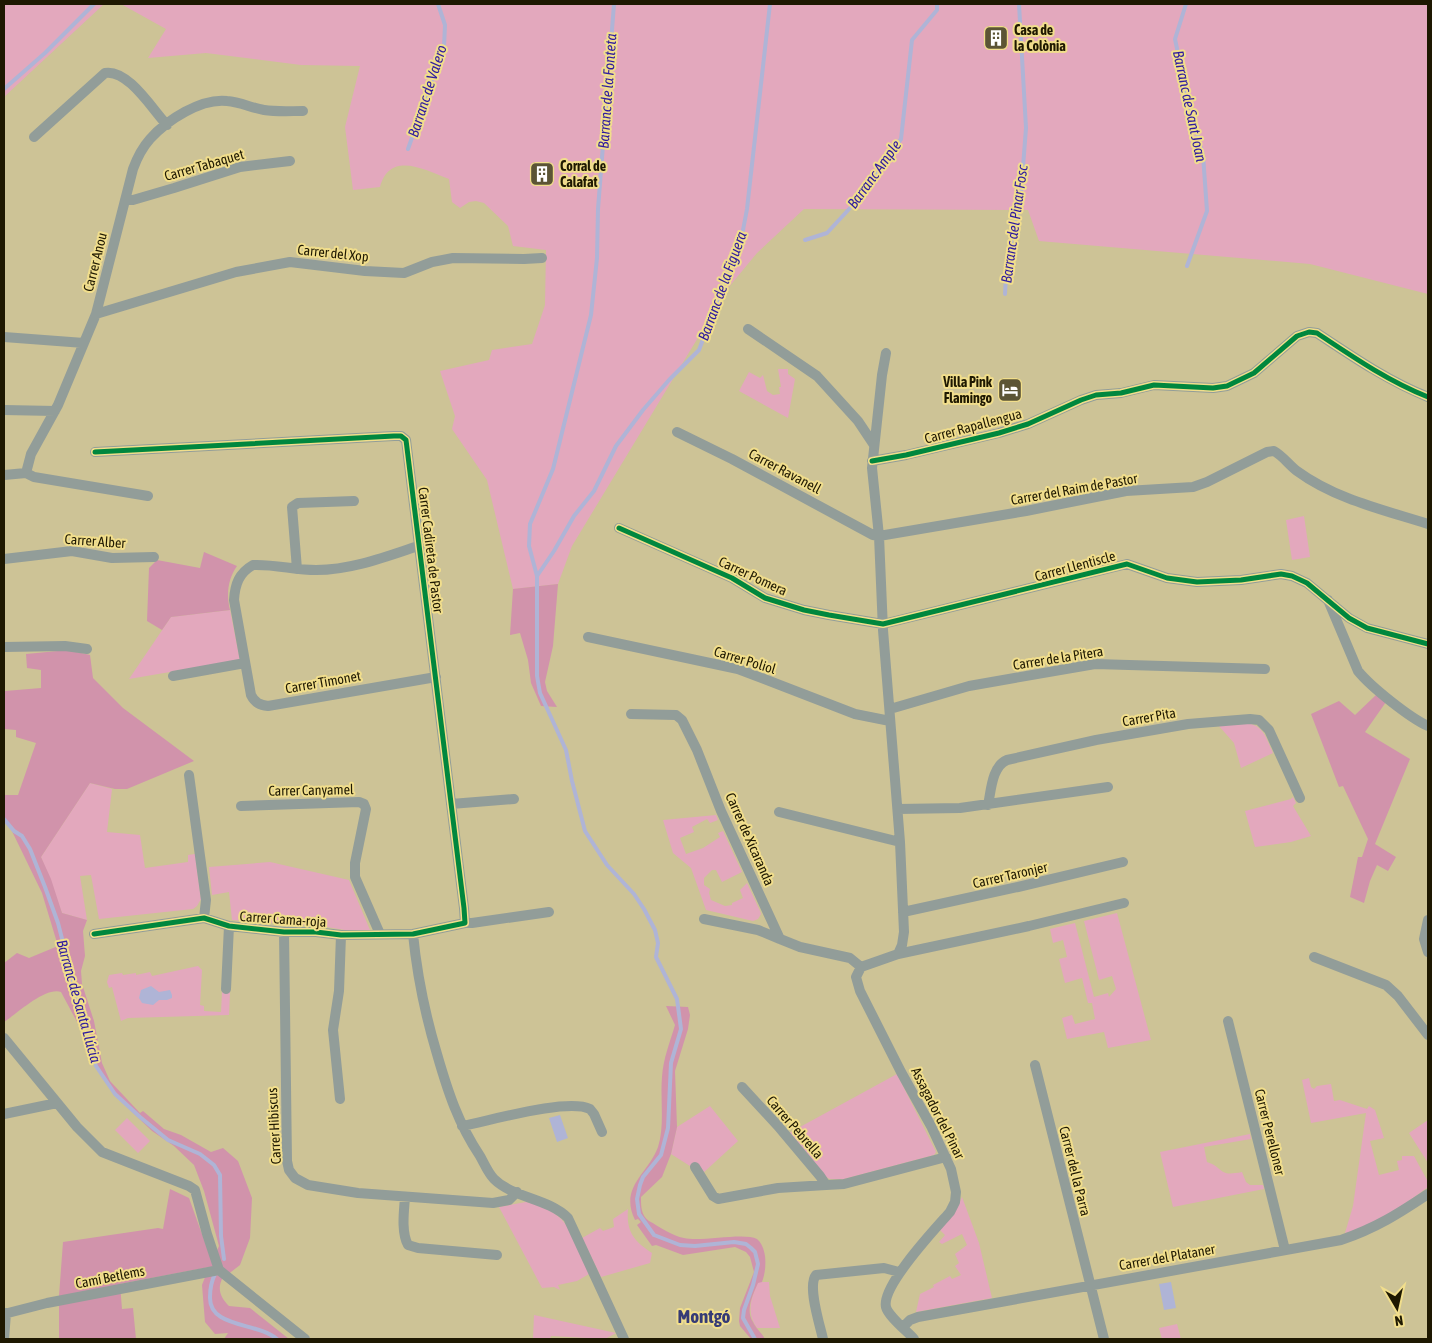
<svg xmlns="http://www.w3.org/2000/svg" width="1432" height="1343" viewBox="0 0 1432 1343" font-family="'Asap Condensed',sans-serif">
  <style>
    .green { fill: #e3a8bd }
    .forest { fill: #d193ab }
    .water { fill: #afb4d6 }
    .lines { fill: none; stroke-linecap: round; stroke-linejoin: round }
    .stream { stroke: #afb4d6; stroke-width: 4 }
    .minor { stroke: #929d99; stroke-width: 10 }
    .cycleway-casing { stroke: #f1de8c; stroke-width: 8 }
    .cycleway { stroke: #00873e; stroke-width: 5 }
    .labels { text-anchor: middle; dominant-baseline: central; stroke-width: 4; stroke-linejoin: round; paint-order: stroke }
    .poi-label { font-size: 14px; font-weight: bold; fill: #1e1801; stroke: #f1de8c; text-anchor: start }
    .street-label { font-size: 14px; fill: #1e1801; stroke: #f1de8c }
    .water-label { font-size: 15px; font-style: italic; fill: #2e1b9f; stroke: #f1de8c }
    .district-label { font-size: 19px; font-weight: bold; fill: #353a76; stroke: #f1de8c }
  </style>
  <rect width="100%" height="100%" fill="#cdc396"/>
  <path class="green" d="M4,4H104L4,97Z
    M121,4H1428V294L1310,264L1039,241L1028,210L804,209L757,253L728,288L572,546L558,584L513,589L487,480L452,429L455,416L440,371L489,360L492,350L532,344L545,305L546,250L513,246L508,226L484,203L476,201L469,202L460,208L452,202L449,179C425,170 390,150 380,187L353,190L345,127L360,66L301,65L206,53L148,58L166,29Z
    M778,369H788V374L795,379L788,418L739,391L749,372L760,378L763,375L767,391L773,395L780,394L779,387H781Z
    M1304,516L1310,557L1292,560L1286,520Z
    M230,610L240,660L129,679L171,617Z
    M1247,723C1264,726 1266,738 1273,753L1241,768L1234,743L1218,725Z
    M90,783L112,789L107,832L140,835L145,868L188,862V855L195,854L201,899L197,906L193,909L99,919L91,875L80,876L87,920L62,913L41,857Z
    M1293,797L1296,803L1293,806L1311,836L1291,842L1255,847L1245,811L1291,799Z
    M716,815L718,820L710,823L707,819L692,827L694,832L680,838L686,854L703,848L720,837L718,833L723,831L742,872L722,882L716,870H712L704,878V885L710,889L709,893L711,900L725,906L732,905V903L743,898L740,890L747,883L760,911L761,914L758,919L753,921L706,910L691,868L673,853L663,820Z
    M270,862L349,880L370,930H345L321,926L232,920L229,892L212,895L209,867Z
    M1117,913L1151,1040L1108,1048L1104,1032L1067,1039L1062,1018L1072,1015L1075,1024L1095,1019L1092,1003H1088L1082,978L1065,983L1059,959L1067,957L1063,940L1053,943L1050,929L1075,923L1094,997L1108,993L1109,997L1116,989L1112,976L1099,980L1084,921Z
    M198,966L202,970L200,1005L204,1006V1011L221,1012L222,992H230L229,1015L128,1018L121,1021L112,987L109,988L107,982L109,975L122,973L123,975L136,973V975L150,972L152,976Z
    M897,1074L936,1152L934,1155L844,1179H830L826,1177L789,1133Z
    M1309,1078L1311,1087L1314,1089L1317,1086L1331,1084L1334,1101L1340,1100L1367,1109L1369,1106L1375,1110L1384,1138L1370,1141L1379,1175L1399,1170L1397,1161L1402,1160V1156H1414L1427,1180L1428,1187C1403,1205 1375,1227 1345,1233L1353,1206L1366,1113L1311,1123L1302,1080Z
    M710,1106L738,1141L703,1173L697,1163L690,1166L671,1154L677,1127Z
    M127,1118L150,1141L138,1153L115,1130Z
    M1428,1120V1163L1409,1133Z
    M1250,1134L1251,1139L1204,1147L1207,1162C1225,1168 1217,1177 1242,1172L1246,1182L1250,1185H1263L1264,1189L1173,1207L1160,1152Z
    M962,1197L979,1243L992,1298L916,1312L920,1294L934,1287L933,1285L950,1276L952,1279L961,1275L955,1266L959,1263L955,1254L967,1245L962,1234L942,1244L939,1242L945,1235L940,1230L958,1206Z
    M526,1202C537,1204 550,1209 559,1217C572,1228 582,1257 589,1274L577,1281L558,1285L560,1290L554,1287L542,1288L499,1207Z
    M628,1209C626,1232 634,1241 652,1253L650,1263L601,1277L582,1238L600,1228L603,1231L614,1227L613,1219Z
    M758,1282H769L770,1296L780,1328H757C746,1313 751,1298 758,1282Z
    M534,1315L616,1333L605,1339L551,1336L550,1339H533Z
    M1177,1324L1181,1339H1162L1159,1328Z"/>
  <path class="forest" d="M204,552L237,566C228,579 226,594 230,610L171,617L162,630L147,621L149,568L157,560L200,568Z
    M558,584L553,646L545,682L547,691L557,707L541,706L531,683L528,660L520,633L510,635L513,589Z
    M68,650L90,655L93,678L123,708L194,761L127,789H115L90,783L41,857L51,879L62,913L87,920L83,931L85,956L81,971L82,984L94,1021L102,1063L110,1081L140,1113L143,1111L164,1129L181,1135L211,1152L223,1148L238,1161L252,1198L250,1238L240,1265L222,1279C217,1290 221,1298 229,1306L250,1308L289,1339H224L228,1333L215,1334L205,1322L202,1285L209,1267L120,1284L122,1309L133,1308L136,1339H59V1296L63,1242L158,1228L163,1229L170,1189L189,1198L212,1262L219,1246L204,1191L194,1165L174,1146L152,1131L127,1107L102,1077L90,1058L83,1033L61,992C45,987 18,1013 4,1022V963L17,953L29,958L58,946L42,893L9,825L4,823V795H18L36,743L16,737V730L4,729L5,691L41,688V670L27,668L26,654Z
    M1376,695L1386,702L1365,732L1410,759L1375,844L1396,857L1388,871L1377,865L1370,881L1364,903L1350,897L1358,857H1362L1368,839L1343,786L1339,787L1311,714L1339,701L1355,715Z
    M666,1006L688,1007L690,1015L688,1029L675,1071L677,1127L671,1154L662,1177L641,1197C641,1207 641,1215 649,1221C660,1227 672,1236 684,1238C702,1242 744,1232 757,1239C762,1243 764,1250 765,1256C766,1265 765,1274 762,1282L758,1283C753,1294 745,1310 753,1322C756,1329 762,1333 765,1339H751L740,1326L739,1321L740,1308L754,1272L750,1257L746,1252L735,1247L683,1255L656,1245L652,1246L637,1225L641,1222L638,1219L635,1220C619,1187 648,1174 658,1147C665,1125 660,1100 662,1077C663,1059 670,1042 675,1025Z"/>
  <path class="water" d="M151,986L159,992L170,990L172,995V998L167,1000H159L153,1005L142,1003L139,998L141,990Z
    M560,1115L568,1138L557,1142L549,1118Z
    M1171,1282L1176,1308L1164,1310L1159,1284Z"/>
  <g class="lines">
    <path class="stream" d="M614,4L598,209L597,258L591,315L553,469L530,524L529,546L537,576V676L540,693L566,750L572,781L585,831L607,865L634,894L644,909L655,930L658,943L656,957L677,999L681,1029L671,1063L668,1128L661,1155L643,1177L640,1185L637,1199L639,1214L654,1235L680,1245L695,1246L734,1242L746,1244L751,1248L755,1252L758,1264L753,1285L744,1310L743,1318L755,1339
      M1186,4L1175,39L1188,101L1203,155L1207,211L1187,266
      M4,89L45,53L94,4
      M408,149L444,47L445,25L438,4
      M805,240L827,233L863,194L901,139L912,40L937,10V4
      M1005,294L1007,258L1017,221L1021,193L1026,128L1019,4
      M537,576L554,551L574,516L594,491L616,446L643,410L669,380L699,350L737,249L743,230L747,209L770,4
      M4,819L14,831L22,836L30,849L45,887L58,923L89,1044L96,1066L115,1094L140,1117L168,1140L200,1154L214,1165L220,1175L221,1236L224,1259
      M215,1274C211,1282 210,1288 210,1297C209,1328 257,1322 277,1339"/>
    <path class="minor" d="M34,137L105,73C128,69 152,109 167,125
      M125,200H133L174,188L240,167L290,161
      M96,314L236,272L290,262L365,271L404,273L432,262L453,258L524,259L542,258
      M748,329L817,376L858,421L874,445
      M4,337L84,343
      M4,410L55,411
      M677,432L732,459L873,535L879,536L1026,511L1126,491L1193,487L1207,482L1267,452L1274,451C1283,456 1289,465 1297,471C1335,499 1384,510 1428,524
      M872,461L906,455L999,433L1028,424L1081,400L1096,395L1121,393L1154,385L1213,388L1227,386L1254,373L1297,336L1309,332L1317,333C1353,357 1388,381 1428,397
      M26,473L31,454L58,405L96,314L133,169C137,158 142,148 150,139C167,120 201,98 227,101C240,102 252,108 264,110C277,112 290,111 303,111
      M4,475L26,473L34,477L148,496
      M619,528L732,578L765,598L804,610L829,615L883,624L1127,564L1167,578L1197,582L1241,580L1281,574L1292,576L1307,583L1349,618L1367,628L1428,644
      M418,546C385,557 351,570 316,570C295,570 274,564 253,565C239,573 235,584 234,600L251,695C255,703 260,705 268,706L436,677
      M4,559L72,551L112,558L154,557
      M297,569L292,507L298,503L354,501
      M1328,600L1358,671C1371,687 1410,718 1428,726
      M588,637L738,669L855,714L890,721
      M4,647L65,646L87,649
      M173,676L245,663
      M890,709L969,686L1095,664L1265,669
      M631,714L676,715L682,720L697,750L721,811L780,939L800,947L850,958L861,967
      M189,775L206,900L204,918
      M451,804L514,799
      M988,805C991,791 992,766 1007,760L1096,740L1188,724L1250,719L1259,720L1269,730L1300,798
      M241,806L359,802L364,804L366,809L355,863V877L380,934
      M898,809L960,808L1108,787
      M779,812L900,842
      M903,912L1018,887L1123,862
      M704,919L758,930L780,939
      M1428,920L1424,939L1428,952
      M465,923H472L549,912
      M284,932L287,1161L289,1170L295,1178L308,1185L358,1193L493,1203L509,1200L517,1192
      M94,934L204,918L229,926L284,932H316L341,935L413,934L465,923L464,908L406,440L401,436H394L95,452
      M413,934C417,975 425,1014 437,1054C448,1092 458,1123 480,1156C484,1163 488,1173 494,1179C513,1198 548,1198 568,1218L624,1339
      M898,954L1029,926L1124,903
      M1314,957L1386,985L1398,996L1428,1035
      M861,967L898,954L902,945L904,932L900,842L883,630L879,536L872,468L882,375L886,353
      M861,967L856,977L860,991L901,1072L931,1126L951,1169L956,1192L955,1202L950,1212C936,1228 881,1286 886,1307C888,1316 908,1332 914,1339
      M226,989L229,926
      M1228,1021L1285,1250
      M4,1038L77,1127L102,1152L189,1186L195,1190L207,1234L219,1270L305,1339
      M1035,1065L1104,1339
      M742,1087L778,1126L820,1176L826,1185L844,1184L946,1157
      M340,1099L333,1030L339,991L341,935
      M4,1114L57,1103
      M462,1126C489,1121 567,1098 590,1109L594,1114L602,1132
      M695,1167L713,1196L718,1199L778,1188L826,1185
      M405,1197C404,1211 401,1232 408,1245L418,1248L497,1255
      M4,1314L47,1303L219,1270
      M903,1327L910,1320L918,1317L1341,1240C1376,1228 1398,1214 1428,1194
      M4,1339L6,1313
      M823,1339C820,1325 807,1286 816,1275L884,1268L899,1272"/>
    <defs>
      <path id="cycleway" d="M872,461L906,455L999,433L1028,424L1081,400L1096,395L1121,393L1154,385L1213,388L1227,386L1254,373L1297,336L1309,332L1317,333C1353,357 1388,381 1428,397
        M619,528L732,578L765,598L804,610L829,615L883,624L1127,564L1167,578L1197,582L1241,580L1281,574L1292,576L1307,583L1349,618L1367,628L1428,644
        M94,934L204,918L229,926L284,932H316L341,935L413,934L465,923L464,908L406,440L401,436H394L95,452"/>
    </defs>
    <use href="#cycleway" class="cycleway-casing"/>
    <use href="#cycleway" class="cycleway"/>
  </g>
  <defs>
    <symbol id="building-square" viewBox="-11 -11 22 22"><rect x="-9" y="-9" width="18" height="18" rx="4" fill="#5b5435" stroke="#f1de8c"/><path d="M-4-6H4V6H1V3H-1V6H-4ZM-2.5-4.3h1.7v1.8h-1.7ZM.8-4.3h1.7v1.8H.8ZM-2.5-1h1.7V.8h-1.7ZM.8-1h1.7V.8H.8Z" fill="#fff"/></symbol>
    <symbol id="hotel-square" viewBox="-11 -11 22 22"><rect x="-9" y="-9" width="18" height="18" rx="4" fill="#5b5435" stroke="#f1de8c"/><path d="M-6-4.5h1.5V1H6V5H4.5V3h-9V5H-6ZM-4 0a1.8 1.8 0 1 1 3.6 0ZM.5 0V-2.5h3Q6-2.5 6 0Z" fill="#fff"/></symbol>
  </defs>
  <g fill-rule="evenodd">
    <use href="#building-square" x="982" y="24" width="28" height="28"/>
    <use href="#building-square" x="528" y="160" width="28" height="28"/>
    <use href="#hotel-square" x="996" y="376" width="28" height="28"/>
  </g>
  <g class="labels">
    <g class="poi-label">
      <text x="1014" y="30">Casa de<tspan x="1014" dy="16">la Colònia</tspan></text>
      <text x="560" y="166">Corral de<tspan x="560" dy="16">Calafat</tspan></text>
      <text x="992" y="382" text-anchor="end">Villa Pink<tspan x="992" dy="16">Flamingo</tspan></text>
    </g>
    <g class="street-label">
      <text transform="translate(204 165) rotate(-16)">Carrer Tabaquet</text>
      <text transform="translate(333 253) rotate(6)">Carrer del Xop</text>
      <text transform="translate(95 262) rotate(-76)">Carrer Anou</text>
      <text transform="translate(973 426) rotate(-15)">Carrer Rapallengua</text>
      <text transform="translate(785 471) rotate(28)">Carrer Ravanell</text>
      <text transform="translate(1074 489) rotate(-10)">Carrer del Raim de Pastor</text>
      <text transform="translate(95 541) rotate(4)">Carrer Alber</text>
      <text transform="translate(431 550) rotate(83)">Carrer Cadireta de Pastor</text>
      <text transform="translate(1075 566) rotate(-15)">Carrer Llentiscle</text>
      <text transform="translate(753 576) rotate(25)">Carrer Pomera</text>
      <text transform="translate(1058 658) rotate(-9)">Carrer de la Pitera</text>
      <text transform="translate(745 660) rotate(17)">Carrer Poliol</text>
      <text transform="translate(323 682) rotate(-10)">Carrer Timonet</text>
      <text transform="translate(1149 717) rotate(-10)">Carrer Pita</text>
      <text transform="translate(311 790) rotate(-1)">Carrer Canyamel</text>
      <text transform="translate(750 839) rotate(66)">Carrer de Xicaranda</text>
      <text transform="translate(1010 875) rotate(-13)">Carrer Taronjer</text>
      <text transform="translate(283 919) rotate(4)">Carrer Cama-roja</text>
      <text transform="translate(938 1113) rotate(63)">Assagador del Pinar</text>
      <text transform="translate(274 1126) rotate(-93)">Carrer Hibiscus</text>
      <text transform="translate(795 1127) rotate(49)">Carrer Pebrella</text>
      <text transform="translate(1270 1132) rotate(76)">Carrer Perelloner</text>
      <text transform="translate(1075 1171) rotate(76)">Carrer del la Parra</text>
      <text transform="translate(1167 1257) rotate(-10)">Carrer del Plataner</text>
      <text transform="translate(110 1277) rotate(-11)">Camí Betlems</text>
    </g>
    <g class="water-label">
      <text transform="translate(427 91) rotate(-72)">Barranc de Valero</text>
      <text transform="translate(607 91) rotate(-86)">Barranc de la Fonteta</text>
      <text transform="translate(1190 106) rotate(78)">Barranc de Sant Joan</text>
      <text transform="translate(874 174) rotate(-54)">Barranc Ample</text>
      <text transform="translate(1014 224) rotate(-82)">Barranc del Pinar Fosc</text>
      <text transform="translate(722 286) rotate(-70)">Barranc de la Figuera</text>
      <text transform="translate(79 1001) rotate(74)">Barranc de Santa Llúcia</text>
    </g>
    <g class="district-label">
      <text x="704" y="1316">Montgó</text>
    </g>
  </g>
  <rect width="1432" height="1343" fill="none" stroke="#1e1801" stroke-width="10"/>
  <g transform="translate(1397 1308) rotate(171)" stroke="#f1de8c" stroke-width="4" paint-order="stroke">
  <path d="M0-4L9 19L0 12L-9 19Z" fill="#1e1801"/>
  <text y="-8" font-size="14" font-weight="bold" text-anchor="middle" fill="#1e1801">N</text>
  </g>
</svg>
